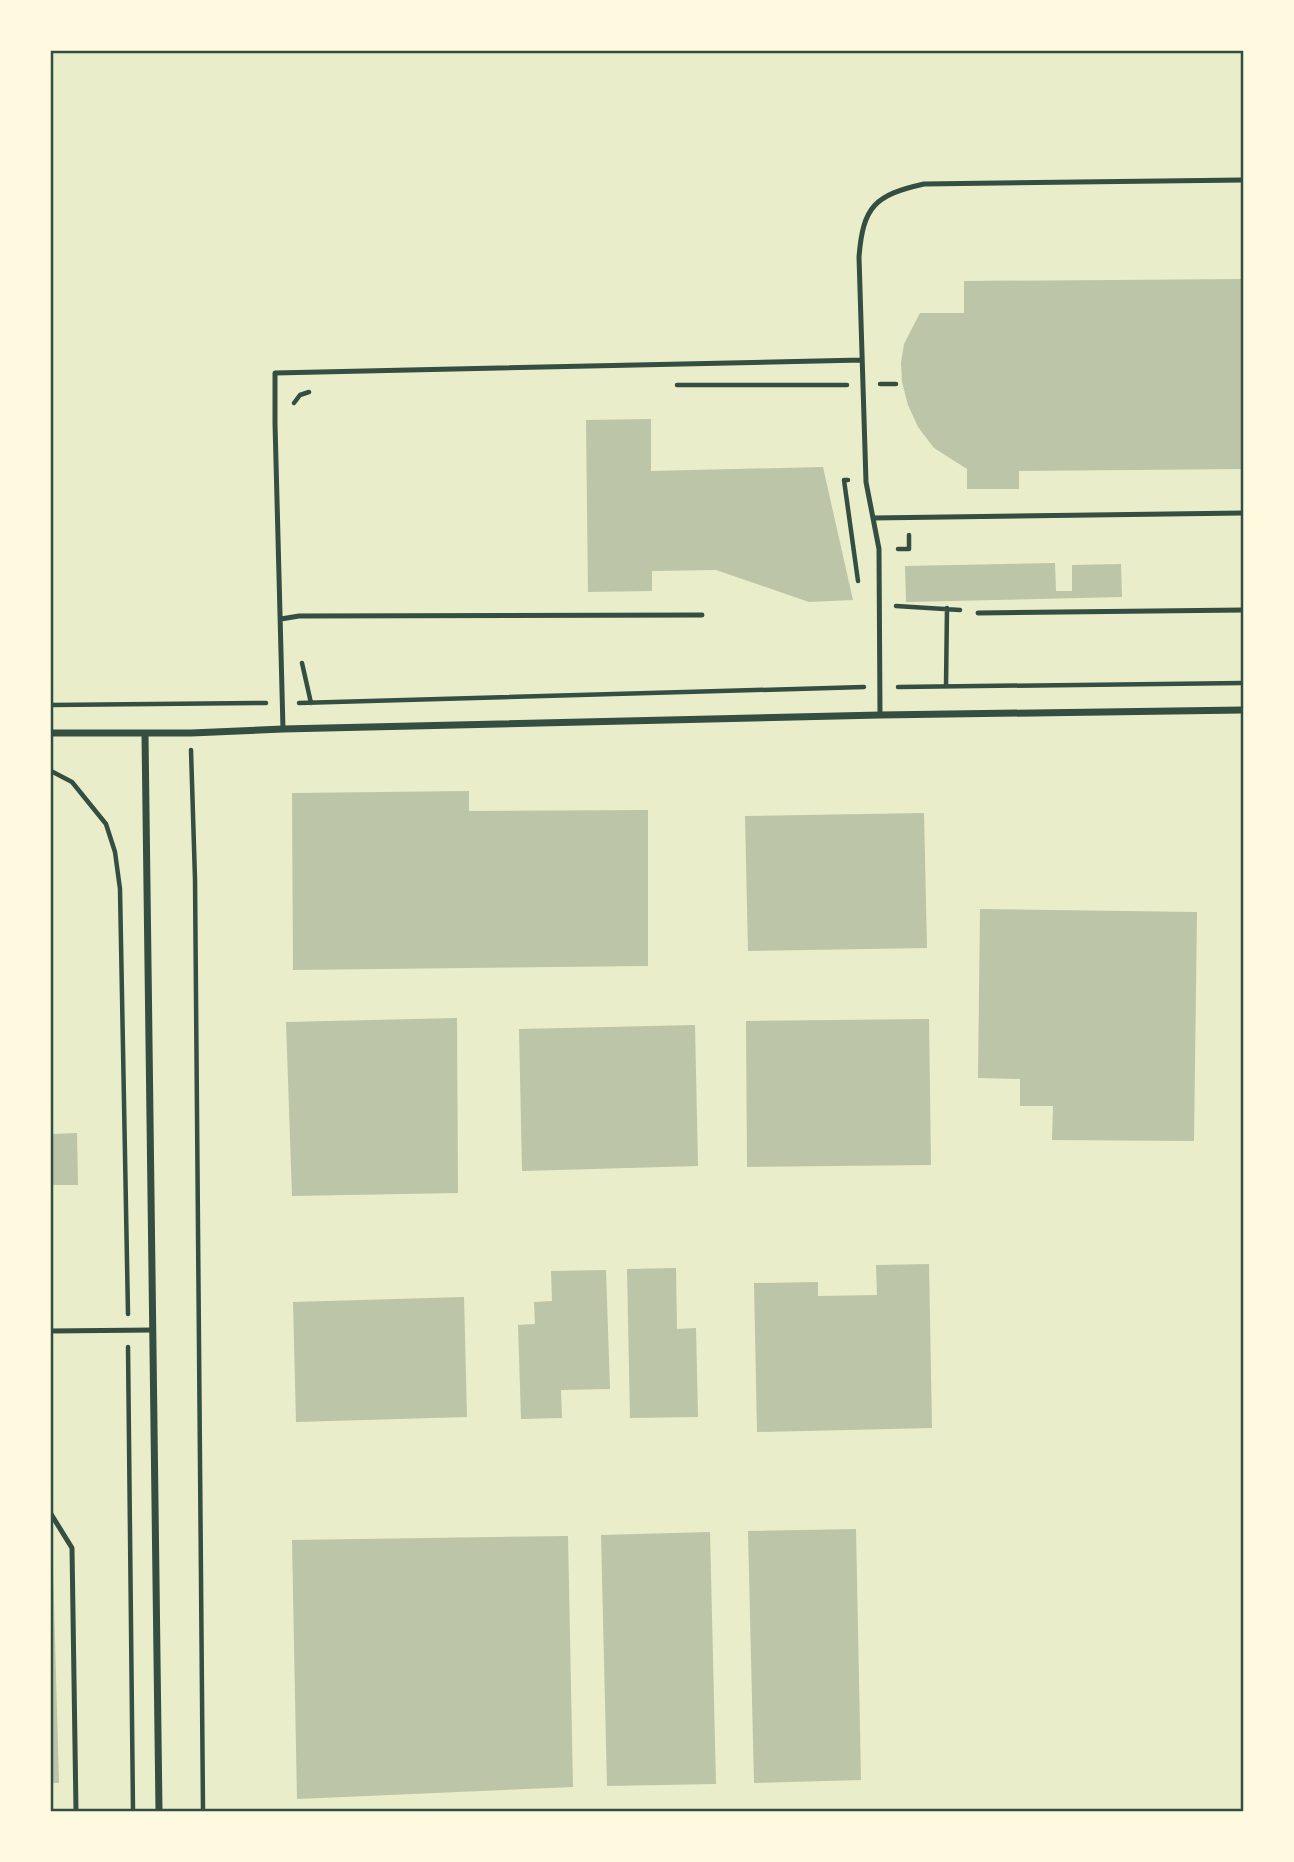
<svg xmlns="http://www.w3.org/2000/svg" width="1294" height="1862" viewBox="0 0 1294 1862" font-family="Helvetica,sans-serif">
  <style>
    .building { fill: #bcc5a7 }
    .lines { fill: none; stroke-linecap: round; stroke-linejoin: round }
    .path { stroke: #344e41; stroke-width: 4.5 }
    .service { stroke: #344e41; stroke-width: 5 }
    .minor { stroke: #344e41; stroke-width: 7 }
    .neatline { fill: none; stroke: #344e41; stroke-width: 2.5 }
  </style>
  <rect width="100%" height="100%" fill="#e9edc9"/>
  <path class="building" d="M1243,279V469L1019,471V489H967V469L934,448L918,427L908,405L902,382L901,363L904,344L920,313H964V281Z
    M651,419V471L823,467L853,600L809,602L716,570L652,571V591L588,592L586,420Z
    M1055,563L1056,591H1072V565L1121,564L1122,597L906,602L905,566Z
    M469,791V811L648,810V966L293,970L292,793Z
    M924,813L927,948L748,951L745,816Z
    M980,909L1197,912L1194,1141L1052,1140L1053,1106H1020V1079L978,1078Z
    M457,1018L458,1193L292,1196L286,1022Z
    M929,1019L931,1165L747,1167L746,1021Z
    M695,1025L698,1166L522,1171L519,1029Z
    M77,1133L78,1185H51V1134Z
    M929,1264L932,1428L757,1432L754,1283L818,1282V1296L877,1295L876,1265Z
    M676,1268L677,1329L696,1328L698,1417L630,1418L627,1269Z
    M606,1270L610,1389L561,1390L562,1418L521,1419L518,1325L535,1324L534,1302L552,1301L551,1271Z
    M464,1297L467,1417L296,1422L293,1302Z
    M856,1529L861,1780L754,1783L748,1531Z
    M710,1532L716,1784L607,1786L601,1535Z
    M568,1536L573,1787L297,1799L292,1540Z
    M51,1567H53L59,1783H51Z"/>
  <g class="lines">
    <path class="path" d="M880,384H896
      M677,385H847
      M294,403L300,395L309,392
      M848,480H844L858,581
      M898,549H909V535
      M896,606L960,610
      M302,663L311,703
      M946,686L947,608
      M898,687L1243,683
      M299,703L864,687
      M51,705L266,703
      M191,750L195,879L203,1811
      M51,771L72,782L106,824L115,852L120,889L128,1314
      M128,1347L133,1811"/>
    <path class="service" d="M873,518L1243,513
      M978,613L1243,610
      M281,619L299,616L702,615
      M880,715L879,549L866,482L859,257C863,206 875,195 924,184L1243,180
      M283,729L275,423V373L862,360
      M51,1331L153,1330
      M51,1514L72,1548L76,1811"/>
    <path class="minor" d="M51,733H191L283,729L880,715L1243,710
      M145,734L159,1811"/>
  </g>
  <rect width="1294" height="1862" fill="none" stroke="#fefae0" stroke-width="105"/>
  <rect x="52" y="52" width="1190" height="1758" class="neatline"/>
</svg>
